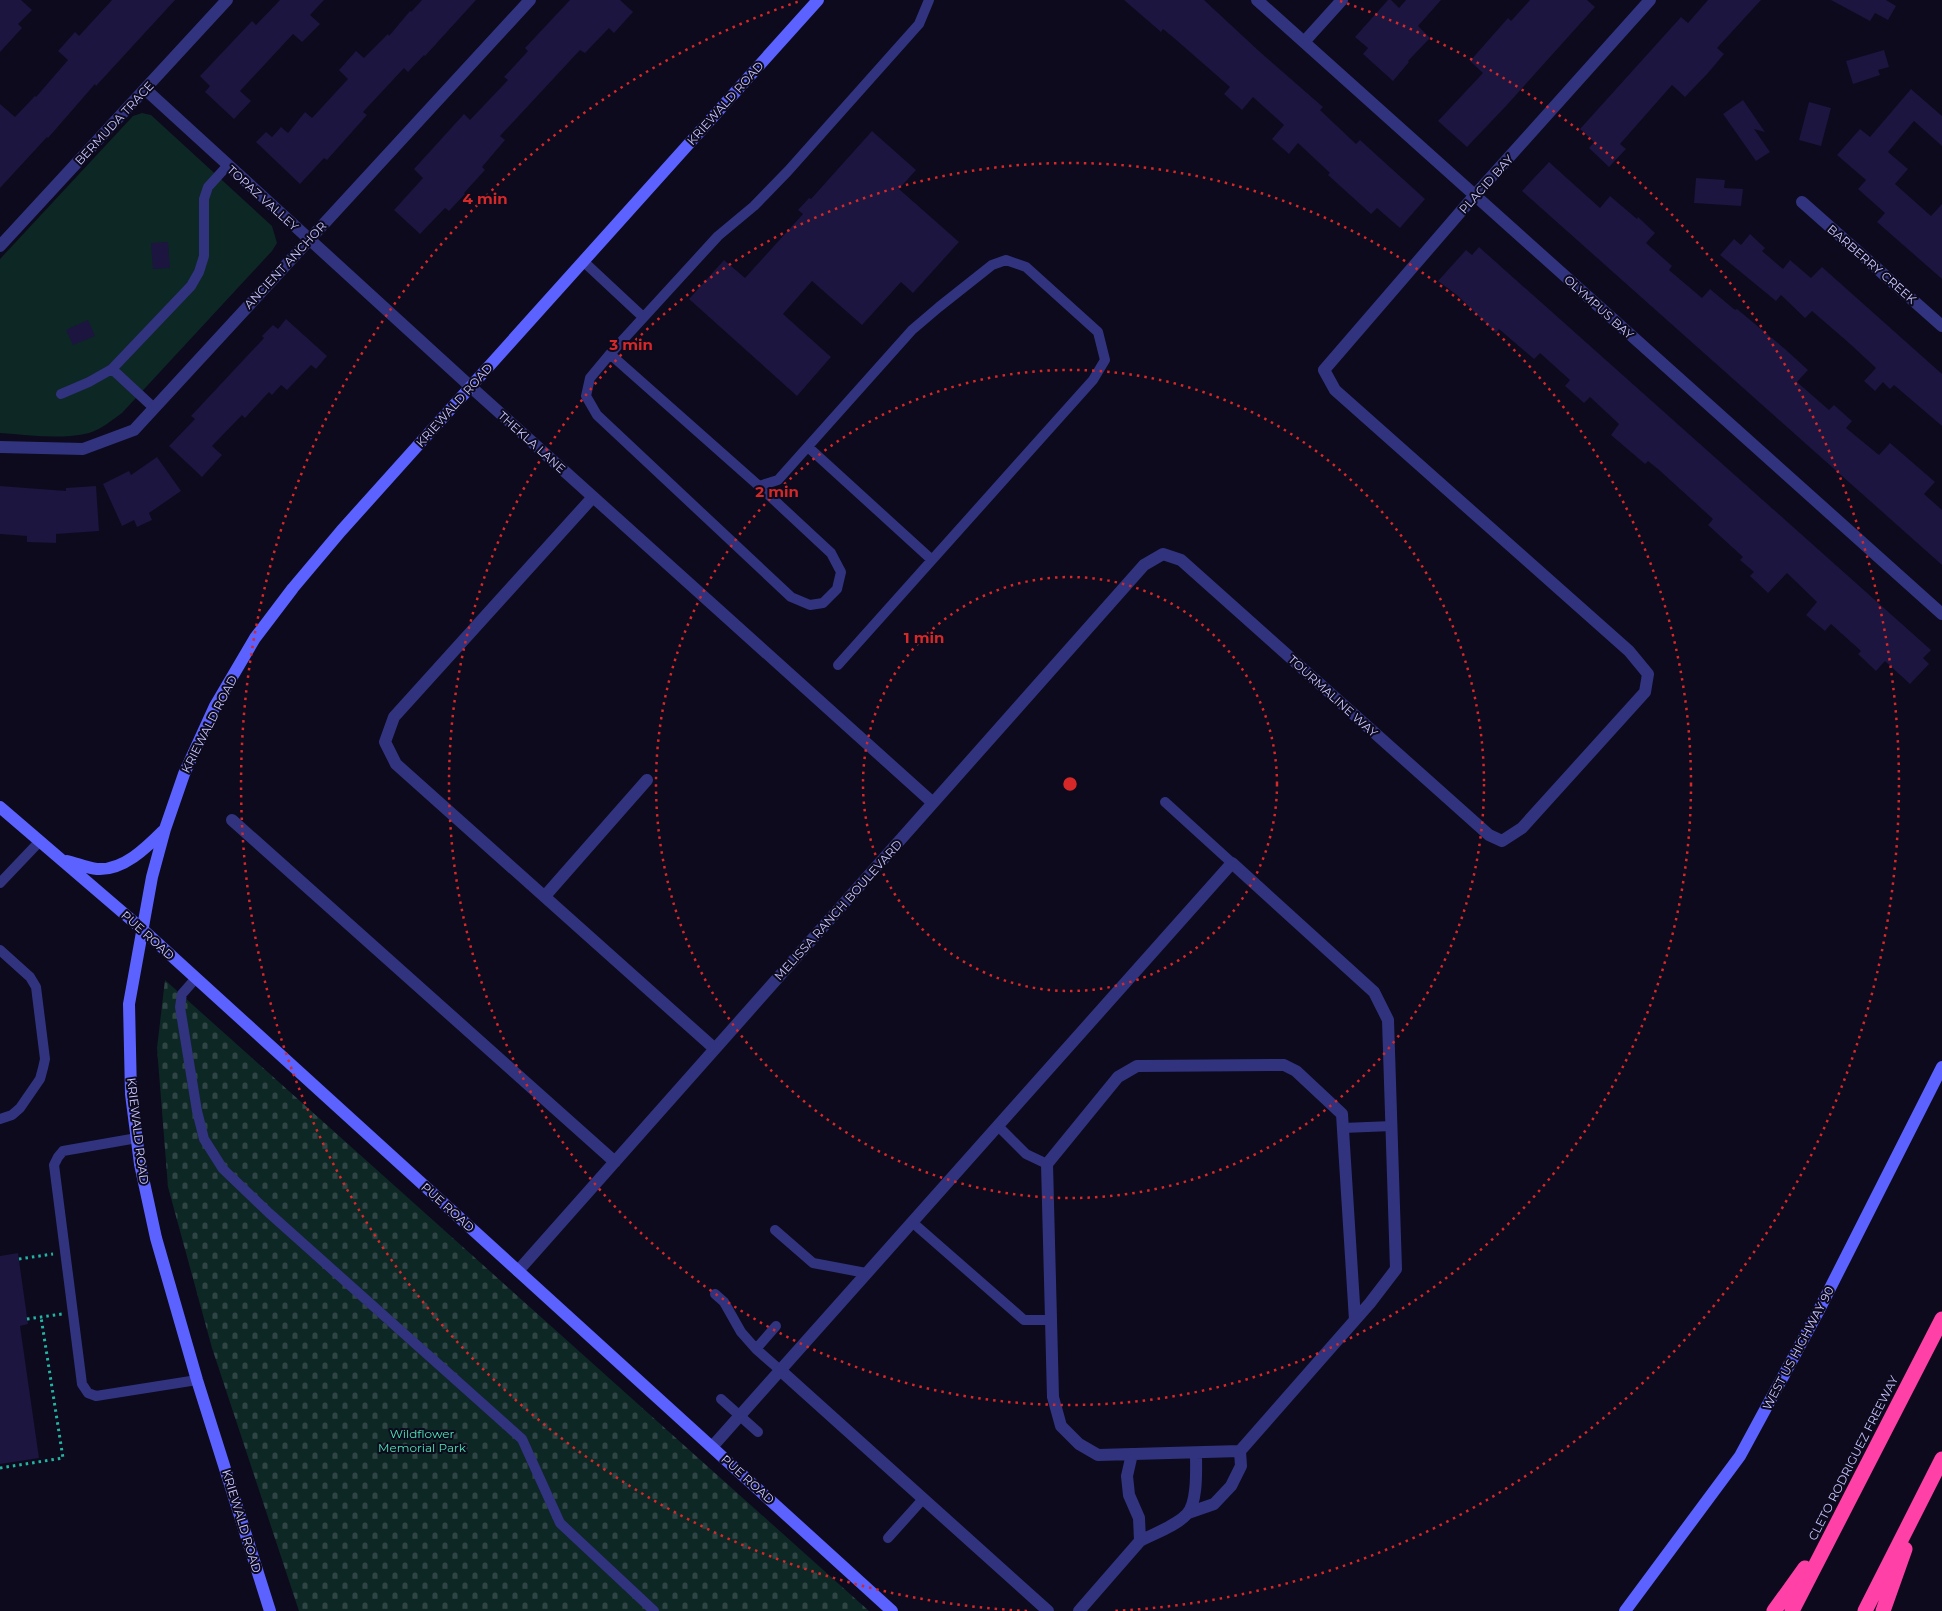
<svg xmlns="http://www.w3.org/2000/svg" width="1942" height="1611" viewBox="0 0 1942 1611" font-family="Montserrat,sans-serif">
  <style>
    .green { fill: #0d2724 }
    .cemetery { fill: url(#cemetery-stones) }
    .building { fill: #1b153f }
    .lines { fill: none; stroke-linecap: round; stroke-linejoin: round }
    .path { stroke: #24b4a3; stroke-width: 3; stroke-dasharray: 2.5 4; stroke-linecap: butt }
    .lane { stroke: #31337f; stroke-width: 10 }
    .street { stroke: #31337f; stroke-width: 12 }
    .secondary { stroke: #5c62ff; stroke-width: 12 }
    .highway { stroke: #ff40a7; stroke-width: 15 }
    .ring { fill: none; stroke: #d62828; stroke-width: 2.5; stroke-dasharray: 2.5 5 }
    .labels { text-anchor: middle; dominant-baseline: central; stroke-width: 4; stroke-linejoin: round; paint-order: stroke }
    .street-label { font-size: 12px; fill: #c8c5ff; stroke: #0c0a1c }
    .park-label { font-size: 12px; fill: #4ae6b6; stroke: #0c0a1c }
    .centre { fill: #d62828; stroke: #0c0a1c; stroke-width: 2.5 }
    .ring-label { font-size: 15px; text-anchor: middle; font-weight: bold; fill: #d62828; stroke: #0c0a1c; stroke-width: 4; stroke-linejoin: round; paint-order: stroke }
  </style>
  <defs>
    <pattern id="cemetery-stones" width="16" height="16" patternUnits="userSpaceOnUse" patternTransform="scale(1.25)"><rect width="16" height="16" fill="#0d2724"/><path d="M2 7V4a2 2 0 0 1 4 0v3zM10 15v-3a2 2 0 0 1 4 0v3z" fill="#2f4545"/></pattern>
  </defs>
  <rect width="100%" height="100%" fill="#0c0a1c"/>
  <path class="green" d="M142,113L151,115L272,226L277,243L272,251L122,413C112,420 102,429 89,433C61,440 29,435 0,433V259L133,116Z"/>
  <path class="cemetery" d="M165,980L869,1611H299L212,1348L168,1187L157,1048Z"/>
  <path class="building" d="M0,0H21L32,10L18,24L22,28L0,52Z
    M112,0H175L96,86L95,84L48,138L47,137L0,188V104L15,117L35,96L36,97L68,60L58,51L75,32L79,36Z
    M280,0H324L310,15L320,24L302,42L293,34L240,91L251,101L234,119L205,92L210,86L200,76L252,21L256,25Z
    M422,0H476L425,56L424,55L408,72L404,68L363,112L367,115L327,160L324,158L300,184L256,142L266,132L272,137L281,127L288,133L305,112L312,118L348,79L339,70L356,51L364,58L388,34L389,36L410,11L411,12Z
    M570,0H620L633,12L614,33L609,28L585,53L580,50L500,136L505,140L482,167L485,170L464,193L465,194L449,211L445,208L420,234L394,210L423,178L414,169L464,114L470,120L508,80L504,77L528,51L525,48Z
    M1124,0H1204L1260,52L1323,107L1320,110L1356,144L1360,140L1425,199L1400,228L1377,208L1371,214L1328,175L1330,173L1298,143L1289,154L1272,139L1284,125L1253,97L1242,110L1224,94L1230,87L1174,38L1163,29L1161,32Z
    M1388,0H1391L1399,8L1406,0H1441L1418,26L1430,38L1408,61L1409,62L1393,81L1363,54L1368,48L1355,37Z
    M1530,0H1587L1595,7L1506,106L1467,147L1438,121L1483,73L1470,61L1508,18L1511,21Z
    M1708,0H1761L1717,48L1724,54L1708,73L1685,97L1672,85L1620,144L1626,149L1609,167L1589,148L1594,142L1580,129L1681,17L1688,23Z
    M1831,0H1886L1896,6L1888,20L1875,13L1870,21Z
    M1884,50L1889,67L1878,70L1880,75L1853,84L1846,61Z
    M1911,89L1942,116V146L1914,121L1888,152L1908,169L1895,184L1931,216L1942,204V279L1877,222L1885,213L1858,189L1866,180L1837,155L1860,129L1870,137Z
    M1743,100L1765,132L1754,129L1770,152L1756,161L1723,114Z
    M1809,102L1831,108L1821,146L1799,140Z
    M872,131L916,170L899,189L959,242L913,293L901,282L862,325L812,281L783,314L831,357L797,396L689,299L724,260L745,278L803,214L798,210L809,198L811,199Z
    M1549,162L1600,208L1610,196L1637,219L1638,217L1655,233L1646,243L1672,266L1669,270L1702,298L1710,289L1735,310L1737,309L1785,349L1808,370L1797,382L1829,410L1834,405L1852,421L1846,428L1879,455L1890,443L1935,482L1924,494L1942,510V565L1522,191Z
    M1696,178L1725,180L1724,188L1743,189L1741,206L1694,203Z
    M1750,234L1765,248L1762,251L1783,269L1790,260L1811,278L1822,267L1942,374V426L1894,385L1890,389L1883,382L1875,391L1864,381L1876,368L1849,343L1812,311L1805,318L1781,295L1776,301L1720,255L1734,239L1741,245Z
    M168,242L170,268L153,269L151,243Z
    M1479,247L1931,650L1923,658L1929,664L1910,684L1885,661L1876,671L1858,654L1861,651L1831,624L1825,631L1806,615L1817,602L1787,573L1768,593L1750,576L1754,572L1740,560L1743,557L1708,525L1713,519L1658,469L1648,461L1645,464L1611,435L1619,424L1590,397L1584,403L1565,386L1570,380L1540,353L1534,359L1499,329L1496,333L1458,296L1438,281L1466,250L1472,255Z
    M286,319L327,356L316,369L311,365L287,390L281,385L272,395L269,392L245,418L242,415L212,446L222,455L202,477L169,446L195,419L191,416L264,338L262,336L273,325L278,329Z
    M88,320L95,336L73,345L66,330Z
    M157,457L181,491L149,513L152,520L137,527L134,520L122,526L103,484L129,471L131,475Z
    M0,486L66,491V488L96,486L99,531L56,534V543L27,542V536L0,534Z
    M18,1253L28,1324L20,1326L39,1458L0,1464V1256Z"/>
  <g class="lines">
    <path class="path" d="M19,1259L53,1254
      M27,1319L62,1314
      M0,1468L63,1458L41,1317"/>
    <path class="lane" d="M583,261L643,317
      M610,354L590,378L586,396L597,415L791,597L810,605L823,603L837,589L841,572L831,553L759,486
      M112,369L154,408
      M61,394L89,382L112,369L191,286L199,272L204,256V199L208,187L228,165
      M808,447L932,560
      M838,665L1093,380L1105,360L1098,332L1026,267L1006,260L992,265L939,307L912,330L778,480L759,486L610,354L718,236L754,206L788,171L919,24L929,0
      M1165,802L1232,863
      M0,883L40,841
      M0,950L30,977L36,987L45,1059L43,1068L40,1079L20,1108L12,1115L0,1119
      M196,978L182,994L180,1007L197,1111L204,1139L223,1169L269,1213L522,1439L560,1523L654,1611
      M998,1126L1026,1154L1047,1164
      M1343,1128L1392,1126
      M137,1138L63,1151L58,1157L54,1165L82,1384L88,1393L96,1396L197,1380
      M912,1222L1024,1320H1051
      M775,1230L813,1263L866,1273
      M715,1294L724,1302L741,1332L756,1349
      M776,1326L756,1349L780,1370
      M721,1399L758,1432
      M888,1538L923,1499"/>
    <path class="street" d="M1257,0L1942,614
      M1304,42L1342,0
      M145,89L471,387L933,803
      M1802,202L1942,326
      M0,246L227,0
      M0,447L83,449L134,430L530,0
      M593,497L394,717L385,742L396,764L715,1049
      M232,820L615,1162
      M545,896L647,780
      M518,1271L1144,565L1163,554L1181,560L1489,835L1502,841L1522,828L1645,692L1648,674L1629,651L1335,390L1324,370L1475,195L1650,0
      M780,1370L1048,1611
      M712,1447L1232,863L1374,992L1388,1020L1396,1269L1370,1303L1240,1451L1098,1455L1079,1444L1061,1426L1053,1397L1047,1164L1118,1077L1137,1066L1284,1065L1296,1071L1342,1114L1355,1320
      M1188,1513L1214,1504L1231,1486L1241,1466L1240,1451
      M1140,1541C1155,1533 1176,1526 1187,1514C1198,1502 1196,1468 1196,1453
      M1079,1611L1140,1541L1139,1518L1129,1495L1127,1476L1132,1454"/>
    <path class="secondary" d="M0,807L142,929L892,1611
      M67,861C76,863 87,868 97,869C123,871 146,848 163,831
      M270,1611L197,1380L156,1238L140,1164L131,1094L129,1004L152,877L165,829L184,774L215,706L255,638L293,588L341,531L818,0
      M1625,1611L1740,1456L1818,1312L1942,1067"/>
    <path class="highway" d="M1774,1611L1805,1568
      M1792,1611L1942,1319
      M1865,1611L1942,1459
      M1883,1611L1905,1549"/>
  </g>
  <g class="ring">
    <circle cx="1070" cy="784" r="207"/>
    <circle cx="1070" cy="784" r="414"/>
    <circle cx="1070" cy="784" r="621"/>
    <path d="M1027 1611A828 828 0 0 1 800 1M1340 1A828 828 0 0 1 1113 1611"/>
  </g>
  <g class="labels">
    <g class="street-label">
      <text transform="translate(725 103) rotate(-48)">KRIEWALD ROAD</text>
      <text transform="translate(114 123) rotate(-47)">BERMUDA TRACE</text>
      <text transform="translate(1486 184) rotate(-48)">PLACID BAY</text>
      <text transform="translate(263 198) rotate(42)">TOPAZ VALLEY</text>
      <text transform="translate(1872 264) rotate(41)">BARBERRY CREEK</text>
      <text transform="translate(285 265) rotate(-47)">ANCIENT ANCHOR</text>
      <text transform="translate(1599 307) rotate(42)">OLYMPUS BAY</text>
      <text transform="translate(454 405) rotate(-48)">KRIEWALD ROAD</text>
      <text transform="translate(532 442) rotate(42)">THEKLA LANE</text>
      <text transform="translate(1333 696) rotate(42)">TOURMALINE WAY</text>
      <text transform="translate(209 724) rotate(-63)">KRIEWALD ROAD</text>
      <text transform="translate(838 910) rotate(-48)">MELISSA RANCH BOULEVARD</text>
      <text transform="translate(148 935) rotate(42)">PUE ROAD</text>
      <text transform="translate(138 1131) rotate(83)">KRIEWALD ROAD</text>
      <text transform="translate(448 1207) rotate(42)">PUE ROAD</text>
      <text transform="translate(1798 1348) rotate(-62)">WEST US HIGHWAY 90</text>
      <text transform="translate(1853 1458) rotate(-63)">CLETO RODRIGUEZ FREEWAY</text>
      <text transform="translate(748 1479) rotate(42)">PUE ROAD</text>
      <text transform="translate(242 1521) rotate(73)">KRIEWALD ROAD</text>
    </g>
    <g class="park-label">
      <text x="422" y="1433">Wildflower<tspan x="422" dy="14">Memorial Park</tspan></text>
    </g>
  </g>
  <circle cx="1070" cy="784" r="8" class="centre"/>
  <g class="ring-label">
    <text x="485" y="204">4 min</text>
    <text x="631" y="350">3 min</text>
    <text x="777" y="497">2 min</text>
    <text x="924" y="643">1 min</text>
  </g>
</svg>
